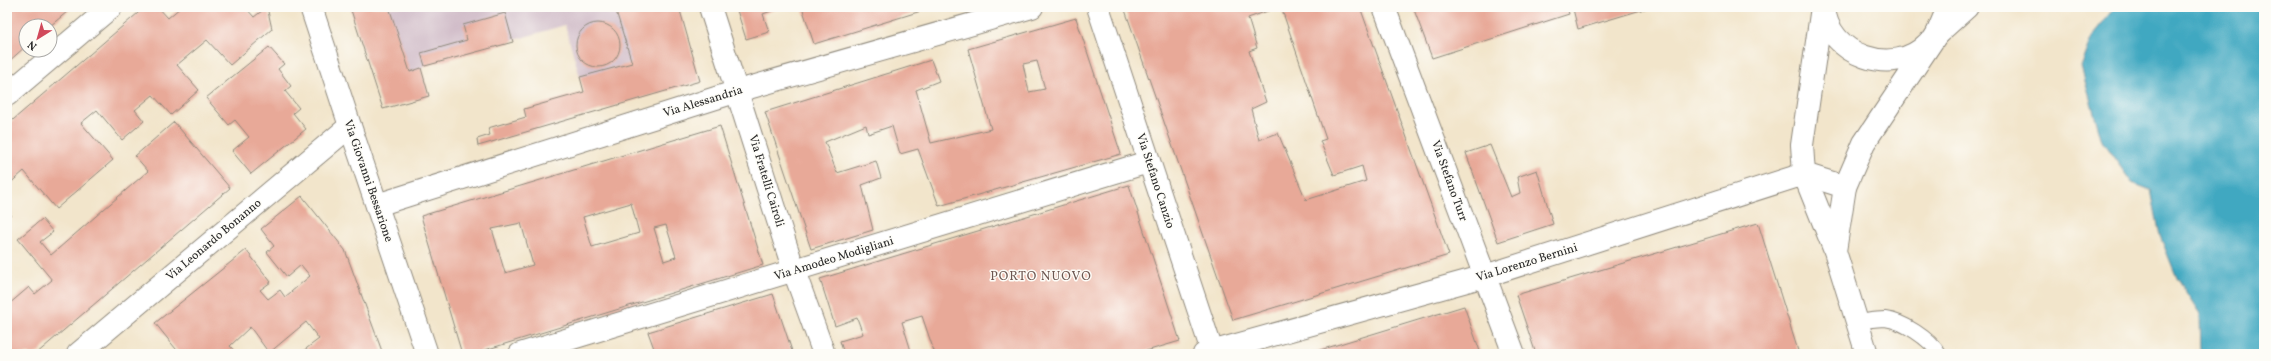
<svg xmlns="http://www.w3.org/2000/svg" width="2271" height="361" viewBox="0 0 2271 361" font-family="Vollkorn,serif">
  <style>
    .industrial { fill: #d1bdc9 }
    .water { fill: #41a8c1; stroke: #366a76 }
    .building { fill: #e8a998; fill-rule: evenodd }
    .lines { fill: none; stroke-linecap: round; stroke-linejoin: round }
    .lane-casing { stroke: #8e887b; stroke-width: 16 }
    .street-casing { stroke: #8e887b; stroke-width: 24 }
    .secondary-casing { stroke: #8e887b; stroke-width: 24 }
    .lane { stroke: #fff; stroke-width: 14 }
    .street { stroke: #fff; stroke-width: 22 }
    .secondary { stroke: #fff; stroke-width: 22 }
    .labels { text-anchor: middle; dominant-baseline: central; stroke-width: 3; stroke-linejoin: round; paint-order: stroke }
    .street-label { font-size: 12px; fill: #2b2b2b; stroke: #fdfcf7 }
    .neighbourhood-label { font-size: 13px; letter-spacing: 1px; fill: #6d5751; stroke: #fdfcf7 }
  </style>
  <rect width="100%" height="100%" fill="#fdfcf7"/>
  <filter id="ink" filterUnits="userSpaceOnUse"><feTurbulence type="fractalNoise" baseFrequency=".025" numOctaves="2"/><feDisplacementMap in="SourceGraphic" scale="8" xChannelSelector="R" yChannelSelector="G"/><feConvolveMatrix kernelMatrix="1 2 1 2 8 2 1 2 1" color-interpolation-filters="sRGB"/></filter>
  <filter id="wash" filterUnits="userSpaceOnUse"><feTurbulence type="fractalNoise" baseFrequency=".012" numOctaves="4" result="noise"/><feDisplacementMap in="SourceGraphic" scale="16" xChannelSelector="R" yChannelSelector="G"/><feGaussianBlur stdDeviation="0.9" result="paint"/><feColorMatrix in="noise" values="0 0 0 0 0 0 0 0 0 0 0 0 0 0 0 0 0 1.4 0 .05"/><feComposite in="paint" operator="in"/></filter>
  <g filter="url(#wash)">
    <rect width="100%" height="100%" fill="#f2e5cb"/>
    <path class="industrial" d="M350,7H629L616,11L632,63L580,77L565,25L425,66L421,69L429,96L383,109Z"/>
    <path class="water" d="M2115,7H2264V354H2201L2200,314L2177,278L2160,236L2151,190L2132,183L2102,141L2081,67L2094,33Z"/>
    <g id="blocks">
      <path class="building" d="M7,7H73L50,26H26V46L7,63Z
        M145,7H158L168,18L181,7H245L254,17L267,7L272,29L230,65L207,40L177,65L199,90L171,115L153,95L135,110L144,121L122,140L97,110L81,123L113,160L56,209L24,171L7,186V125Z
        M350,7H389L410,72L421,68L429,96L383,109Z
        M631,7H679L700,81L478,146L477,139L490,135L488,128L526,117L524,109L584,92L580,77L632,63L616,11Z
        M736,7H782L763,14L769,32L746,39Z
        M802,7H934L814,44Z
        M1124,7H1279L1248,18L1257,48L1249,51L1266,102L1251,109L1259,140L1278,133L1306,200L1366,181L1362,166L1334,175L1320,141L1326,139L1281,7H1360L1449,255L1233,320Z
        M1413,7H1567L1569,14L1432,58Z
        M1577,7H1651L1578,29L1573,9Z
        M505,13L513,42L425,66L421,53L467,40L463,25Z
        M1076,18L1121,154L939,206L918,149L900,154L892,126L868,134L866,125L825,142L837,173L876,161L881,178L862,185L873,230L811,249L765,112L931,60L939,81L916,90L931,143L991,129L968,49ZM1037,61L1045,89L1029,92L1023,64Z
        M576 45a22 22 0 1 1 44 0a22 22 0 1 1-44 0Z
        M269,47L284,64L278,69L291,86L285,91L299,108L293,113L306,129L251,174L232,151L249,137L235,120L229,125L206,98Z
        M174,122L230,188L36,354H14L7,346V304L8,305L29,287L35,294L52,280L18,239L42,219L53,232L40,242L51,255L148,171L135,156Z
        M720,126L763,265L472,354H462L421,216ZM631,203L639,233L592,247L583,217ZM521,223L533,265L505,273L492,229ZM666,225L676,257L664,261L654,228Z
        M1490,145L1511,197L1520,193L1517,177L1537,170L1553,224L1498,242L1466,153Z
        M1129,185L1180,341L1136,354H935L922,316L902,322L912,354H844L840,341L863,334L857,318L835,326L820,279Z
        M302,196L345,250L383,354H299L319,339L306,322L269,353L250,327L230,346L237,354H180L155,323L246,250L271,282L260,290L268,299L280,290L285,297L310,276L301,265L287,277L267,252L274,246L261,229Z
        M7,211L11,215L7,219Z
        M1758,223L1799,354H1536L1516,295Z
        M773,294L793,354H656L648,332Z
        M1464,306L1481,354H1307Z"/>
    </g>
  </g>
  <g filter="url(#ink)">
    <use href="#blocks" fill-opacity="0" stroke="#8e887b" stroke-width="1"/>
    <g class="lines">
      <defs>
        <path id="lane" d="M1857,322C1866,321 1876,319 1885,319C1903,321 1930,339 1939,354"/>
        <path id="street" d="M710,7L794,271L824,354
          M1098,7L1213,354
          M1384,7L1514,354
          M1937,34L1967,7
          M7,95L111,7
          M377,205L738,91L1032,7
          M78,354L350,126
          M520,354L1148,162
          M1204,354L1485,276L1804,174L1845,187"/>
        <path id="secondary" d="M311,7L350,126L427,354
          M1822,7L1802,145L1804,174L1835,251L1867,354
          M1824,7C1827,56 1895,78 1927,44
          M1835,251L1845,187L1864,143L1937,34L1945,15V7"/>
      </defs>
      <use href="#lane" class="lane-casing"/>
      <use href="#street" class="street-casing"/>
      <use href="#secondary" class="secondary-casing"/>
      <use href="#lane" class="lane"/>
      <use href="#street" class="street"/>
      <use href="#secondary" class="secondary"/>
    </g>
  </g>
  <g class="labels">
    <g class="street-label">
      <text transform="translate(703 102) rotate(-17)">Via Alessandria</text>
      <text transform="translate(368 181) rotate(71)">Via Giovanni Bessarione</text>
      <text transform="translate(766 181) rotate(73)">Via Fratelli Cairoli</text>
      <text transform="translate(1155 181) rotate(72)">Via Stefano Canzio</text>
      <text transform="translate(1449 181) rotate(70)">Via Stefano Turr</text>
      <text transform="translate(214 240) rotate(-40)">Via Leonardo Bonanno</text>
      <text transform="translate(834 259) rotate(-17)">Via Amodeo Modigliani</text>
      <text transform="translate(1527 263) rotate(-17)">Via Lorenzo Bernini</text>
    </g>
    <g class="neighbourhood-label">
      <text x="1041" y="277">PORTO NUOVO</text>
    </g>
  </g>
  <rect width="2271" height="361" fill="none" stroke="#fdfcf7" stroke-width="24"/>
  <g transform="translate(38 38) rotate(217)"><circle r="19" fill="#fdfcf7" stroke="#a9a8a5"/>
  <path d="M0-3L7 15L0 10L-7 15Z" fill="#d1495b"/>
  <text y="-6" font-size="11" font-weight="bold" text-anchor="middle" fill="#2b2b2b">N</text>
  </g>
</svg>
